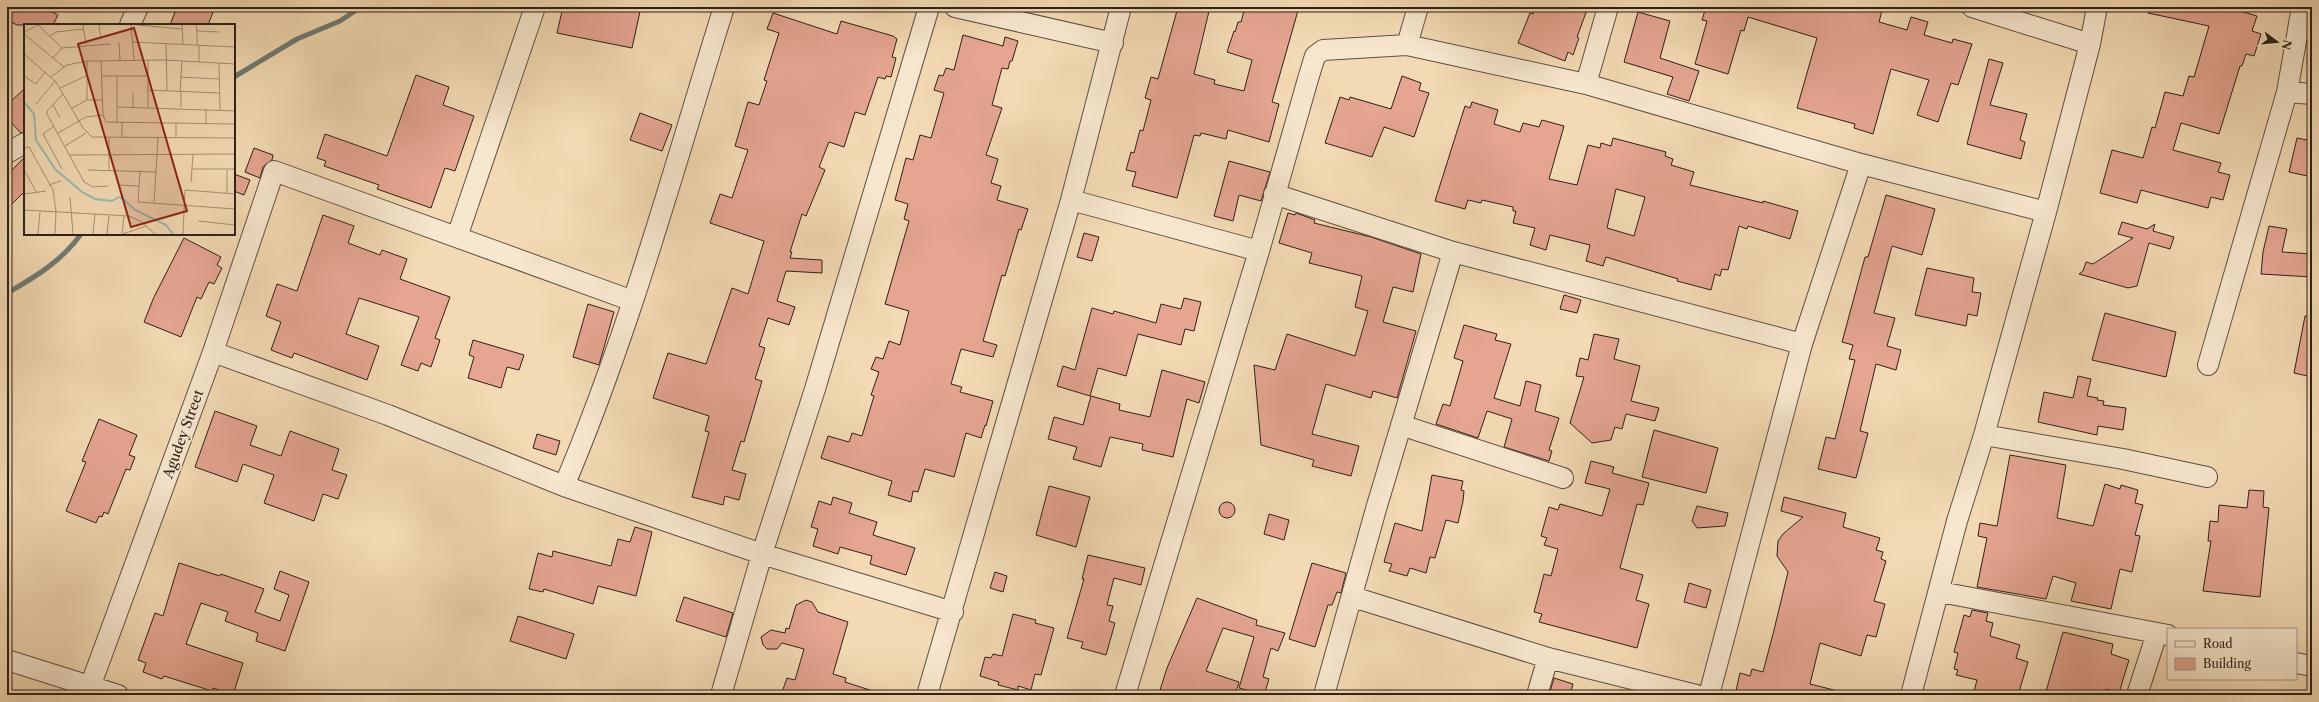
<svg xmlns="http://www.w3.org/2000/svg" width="2319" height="702" viewBox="0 0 2319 702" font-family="'Libre Caslon Text',serif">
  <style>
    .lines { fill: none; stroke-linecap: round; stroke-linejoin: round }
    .stream { stroke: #707c74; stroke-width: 5 }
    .building { fill: #e5a591; stroke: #2f2019; fill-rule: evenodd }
    .minor-casing { stroke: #604e40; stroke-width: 22 }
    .minor { stroke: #f7e7ce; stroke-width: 20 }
    .labels { text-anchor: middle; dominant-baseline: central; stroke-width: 4; stroke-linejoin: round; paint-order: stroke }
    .street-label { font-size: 14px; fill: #2f2019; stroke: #f7e7ce }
    .inset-river { fill: none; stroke: #9bbab1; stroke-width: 2 }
    .inset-road { fill: none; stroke: #a59076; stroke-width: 1 }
    .view { fill: #8f2418; fill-opacity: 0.15; stroke: #8f2418; stroke-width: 2 }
    .inset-edge { fill: none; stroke: #2f2019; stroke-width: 2 }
  </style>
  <rect width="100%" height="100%" fill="#f3dab4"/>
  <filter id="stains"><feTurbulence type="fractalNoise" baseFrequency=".005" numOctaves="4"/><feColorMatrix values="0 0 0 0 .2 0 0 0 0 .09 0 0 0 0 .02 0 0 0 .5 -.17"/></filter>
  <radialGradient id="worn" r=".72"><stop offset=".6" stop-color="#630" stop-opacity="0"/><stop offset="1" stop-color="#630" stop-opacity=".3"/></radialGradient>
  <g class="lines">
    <path class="stream" d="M234,77L297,39L340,21L361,7
      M7,293C34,278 63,260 81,234"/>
  </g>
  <path class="building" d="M7,7H43L58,15L53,25H17L7,20Z
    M177,7H215L208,25H170Z
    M563,7H641L632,48L557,33Z
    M1178,7H1210L1194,74L1215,80L1214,84L1244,91L1252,60L1227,52L1234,31L1235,32L1238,22H1241L1245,7H1299L1272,102L1279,104L1269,142L1228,130L1226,139L1201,133L1200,136L1194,135L1177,198L1132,186L1136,172L1126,170L1131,152L1134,153L1140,130L1143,131L1151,100L1145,98L1151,77L1158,79Z
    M1536,7H1588L1577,37L1579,38L1573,55L1568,52L1565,61L1518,43L1530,13L1533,14Z
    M1706,7H1883L1879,22L1907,30L1911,17L1928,22L1924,35L1952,43L1953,39L1972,44L1958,85L1951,83L1938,122L1917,115L1929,80L1891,69L1873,134L1854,128L1855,124L1797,108L1817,38L1748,17L1744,31L1741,30L1728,74L1695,64L1707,21L1702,20Z
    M2149,7H2226L2257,16L2252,31L2261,34L2254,56L2246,54L2242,66H2240L2219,134L2181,123L2173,150L2221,163L2218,172L2230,175L2223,200L2211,197L2208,208L2141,190L2137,203L2100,193L2112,150L2143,158L2152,127L2155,128L2165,92L2183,96L2189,76L2194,77L2209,26L2148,13Z
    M1638,12L1670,21L1660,58L1699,71L1689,101L1667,94L1673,77L1624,62Z
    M773,13L837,34L841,21L893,36L897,39L892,57L896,58L891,77L886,76L885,79L878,77L865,115L855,112L844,147L829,142L819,167L825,170L806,216L802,214L790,252H792L790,258L822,260V273L786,271L777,301L795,307L789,325L768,318L759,346L765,348L755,379L762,381L744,442L741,441L732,470L746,474L739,500L725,496L723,505L692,497L709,432L705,431L709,416L653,398L668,353L706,364L732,288L748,294L764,241L710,223L720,194L732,198L748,150L735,146L748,102L759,105L767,81L764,80L779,33L767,29Z
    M963,35L1003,46L1005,37L1018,41L1012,61H1010L1008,69L1002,68L992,105L1002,108L986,155L998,159L991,183L1001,186L997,200L1028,209L1021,230L1019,229L1005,276L1002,275L983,341L997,345L993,357L961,349L951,384L962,387L960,392L993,401L986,426L985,425L981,438L966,433L954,477L925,469L918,492L913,491L911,502L888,495L892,481L821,458L828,436L849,442L852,433L862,436L874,396L871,395L879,372L871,369L876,357L883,359L889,341L900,345L909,311L885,304L909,221L904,219L908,204L895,200L906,158L913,160L920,135L931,138L944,93L934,90L939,75L943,76L946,68L954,70Z
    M1989,59L2003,63L1990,105L2027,114L2020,140L2025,142L2021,159L1967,144Z
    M416,75L449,87L443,105L474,116L455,171L445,168L431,208L377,189L379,185L324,166L326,161L317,158L325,134L387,156Z
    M1402,76L1421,83L1419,90L1429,93L1414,137L1384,127L1372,157L1325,143L1340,97L1349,100L1350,97L1391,109Z
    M25,88V132L21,133L7,118V105Z
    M1472,102L1498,110L1494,124L1520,132L1523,123L1539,127L1542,120L1564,126L1549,179L1577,185L1588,145L1600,148L1601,143L1611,146L1613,138L1666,152L1665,156L1673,159L1671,165L1694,172L1690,185L1763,203V201L1798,211L1790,239L1748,226L1747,229L1739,226L1728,270L1722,269L1720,276L1715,274L1711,290L1677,281L1678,279L1606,257L1603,266L1586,261L1590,245L1550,235L1546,250L1530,245L1535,228L1513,223L1516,211H1513V207L1482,200L1481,203L1468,200L1465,209L1435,201L1465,106L1470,108ZM1616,189L1645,197L1634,236L1607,228Z
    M640,113L672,125L662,151L630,140Z
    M2297,138L2312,141V177L2289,172Z
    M254,148L273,155L272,160L263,167L260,178L245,172Z
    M25,157V191L7,209V175Z
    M1229,161L1270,172L1261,201L1239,195L1233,221L1214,216Z
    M234,174L250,180L244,195L234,191Z
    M1886,195L1935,209L1922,255L1892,246L1874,313L1895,318L1887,346L1901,350L1896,370L1876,364L1860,431L1868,433L1856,478L1818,469L1826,437L1835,439L1855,360L1849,359L1853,345L1842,342L1865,257H1868Z
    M1288,213L1295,215L1296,213L1315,220L1314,223L1371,237L1421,254L1413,292L1393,287L1383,322L1416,331L1397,398L1373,391L1371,398L1326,384L1312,434L1359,446L1351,476L1312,466L1314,460L1261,445L1254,365L1275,370L1287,334L1355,356L1368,311L1355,307L1362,276L1309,263L1312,253L1279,243Z
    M323,215L354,226L348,243L380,255L382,250L407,259L400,279L450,297L435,338L440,340L431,367L421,363L418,371L401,365L419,317L359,298L346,334L379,346L367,380L294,353L292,358L271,350L281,322L266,316L277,284L297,291Z
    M2122,222L2147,229L2155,224L2153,231L2174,237L2170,249L2149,243L2137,286L2128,288L2079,274L2083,271L2086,262L2093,264L2133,238L2118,234Z
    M2269,226L2287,229L2282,252L2312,254V277L2261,274L2263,252Z
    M1084,233L1099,237L1092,261L1077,257Z
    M184,238L221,257L217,265L222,268L214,284L209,282L201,299L197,297L181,337L144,322L154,297Z
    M1927,268L1974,278L1972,292L1981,293L1977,316L1968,314L1966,326L1915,315Z
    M1564,295L1581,300L1577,313L1560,309Z
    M1184,298L1201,302L1194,331L1185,329L1181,345L1138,334L1126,376L1098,368L1090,396L1057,386L1063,366L1075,370L1092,308L1113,314L1114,311L1156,323L1161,304L1181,309Z
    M588,304L614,312L599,365L573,357Z
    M2105,313L2176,332L2166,377L2092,360Z
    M2305,316H2312V377L2294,373Z
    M1464,325L1497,334L1495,340L1511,344L1494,398L1520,406L1526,381L1541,385L1535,411L1559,418L1549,450L1552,451L1549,461L1504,447L1512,419L1487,411L1478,438L1436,424L1443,404L1450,406L1463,361L1454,358Z
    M1594,334L1619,339L1614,359L1640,366L1631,401L1659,408L1655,421L1626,414L1622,429L1615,427L1611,440L1592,443L1570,423L1584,377L1576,376L1580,358L1588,360Z
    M473,340L524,355L519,370L507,367L501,388L468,378L474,357L469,355Z
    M1162,370L1205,382L1199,403L1187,399L1173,457L1142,450L1143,444L1110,437L1101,467L1073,459L1077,447L1048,439L1054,417L1083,425L1091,396L1120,404L1119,410L1150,417Z
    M2078,376L2091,379L2087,396L2098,398L2097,400L2104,401L2103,405L2126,408L2123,430L2098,426L2097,435L2038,422L2044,392L2073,398Z
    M215,411L257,426L250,445L281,456L290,431L339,449L332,470L347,475L338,499L323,494L314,521L264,503L274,475L243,464L237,482L195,467Z
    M99,419L137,435L129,455L135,457L130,470L126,469L108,514L104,512L102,517L99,516L96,523L66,511L86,462L82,461Z
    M1654,430L1718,448L1706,493L1642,477Z
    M537,434L560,441L556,455L533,448Z
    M2010,455L2066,465L2057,518L2093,526L2105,484L2120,489L2121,485L2138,490L2135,503L2143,505L2135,535L2140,536L2132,572L2120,569L2111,609L2071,601L2076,583L2053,576L2046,599L1977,587L1987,538L1978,536L1980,523L1997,526Z
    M1591,461L1614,467L1612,473L1649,483L1643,505L1637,504L1620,568L1643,575L1636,600L1649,604L1637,648L1539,622L1542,614L1534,612L1544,574L1551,576L1558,549L1544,545L1547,538L1541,536L1549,507L1558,510L1560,504L1602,516L1610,489L1585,483Z
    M1432,475L1463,481L1461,490L1464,491L1463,501L1458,523L1446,520L1435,558L1430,557L1426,573L1410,568L1407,576L1389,571L1392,564L1384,562L1395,523L1422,531Z
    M1049,486L1090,497L1076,547L1036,535Z
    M2249,490L2264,491L2263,507L2269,508L2260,597L2203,591L2211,541H2208L2210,521L2218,522L2219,505L2247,508Z
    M833,497L852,503L849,513L877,522L873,535L915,548L906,575L870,564L872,556L840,547L838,554L813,546L818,529L811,527L819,501L831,505Z
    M1784,497L1846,513L1843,527L1880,538L1876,550L1883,552L1881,559L1886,561L1874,601L1885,604L1876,637L1867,635L1861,656L1820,643L1810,684L1834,690V695H1735L1740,673L1750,676L1752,669L1763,672L1774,630L1788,572L1777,556L1778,541L1783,534L1803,517L1781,511Z
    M1219 510a8 8 0 1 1 16 0a8 8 0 1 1-16 0Z
    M1697,506L1728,513L1725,526L1697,528L1692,521Z
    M1269,514L1289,520L1284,540L1264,534Z
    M635,527L652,532L636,596L598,586L593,604L544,589L543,592L529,589L538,553L552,557L553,551L611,566L618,539L630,542Z
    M1088,555L1145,568L1141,585L1114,578L1107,605L1113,606L1109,621L1115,623L1106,655L1081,648L1083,642L1067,638L1084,579H1082Z
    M179,563L220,576L221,574L264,589L255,612L280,621L289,595L274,589L280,571L309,582L285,651L256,641L258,633L225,621L228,612L201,603L186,644L243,663L233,695L213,688L212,691L164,676L162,679L143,672L146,663L138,660L155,613L163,616Z
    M1312,563L1346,573L1341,593L1337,592L1332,605H1328L1315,647L1289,639Z
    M995,572L1007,576L1003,592L990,588Z
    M1689,583L1711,590L1706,608L1684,602Z
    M684,597L733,613L726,637L676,621Z
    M1197,598L1257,620L1256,625L1285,633L1278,651L1271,648L1263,677L1269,679L1264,695L1239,688L1254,637L1223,628L1206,671L1239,682L1235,695H1165L1166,692L1160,690L1167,668Z
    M806,600L812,602L818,612L848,622L833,674L846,678L845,682L876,692L875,695H781L787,678L795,680L804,649L782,643L777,649H767L763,645L761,637L771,630L785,633L786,628L789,629L796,605Z
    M1972,610L1988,613L1986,621L1993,623L1990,636L2020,645L2016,658L2028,662L2018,695H1973L1977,680L1956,675L1958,670L1954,669L1958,653L1954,652L1964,615L1970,617Z
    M1013,614L1036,620L1035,623L1054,628L1041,675L1035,674L1031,690L1018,686V690L998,685L999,682L980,676L985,657L991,658L993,654L1002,656Z
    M518,616L574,634L566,659L510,641Z
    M2063,632L2113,644L2111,654L2129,660L2119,693L2106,689L2105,695H2045Z
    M1554,678L1573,684L1570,695H1549Z"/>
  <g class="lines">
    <defs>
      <path id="minor" d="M955,7L1113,43
        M1972,7L2090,44
        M130,25L138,7
        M1407,45L1418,7
        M1586,84L1608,7
        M2287,92L2312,94
        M7,153L25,143
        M1274,194L1453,252L1802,344
        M1071,200L1259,251
        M457,237L535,7
        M213,352L388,415L564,486L762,554L953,612
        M2208,365L2287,92L2302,7
        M1401,425L1563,478
        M1984,435L2123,459L2207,477
        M564,486C630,331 674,167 724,7
        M1940,592L2168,635
        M1353,597L1548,658L1696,695
        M7,660L118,695
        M2296,663L2312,666
        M87,695L213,352L274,171L633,301
        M721,695L762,554L815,389L929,7
        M927,695L1071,200L1121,7
        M1125,695L1259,251L1308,79L1315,56L1323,50L1407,45L1586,84L1861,164L2046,212
        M1324,695L1376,509L1453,252
        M1537,695L1548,658
        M1709,695L1802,344L1861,164
        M1911,695L1957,521L1984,435L2046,212L2090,44L2097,7
        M2137,695L2157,633"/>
    </defs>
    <use href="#minor" class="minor-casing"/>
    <use href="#minor" class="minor"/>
  </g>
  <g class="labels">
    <g class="street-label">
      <text transform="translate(183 434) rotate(-70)">Agudey Street</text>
    </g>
  </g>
  <g transform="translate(24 24)">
    <rect width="211" height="211" fill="#f3dab4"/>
    <path class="inset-river" d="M0,78L10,90L12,116L31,145L58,168L71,175L88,177L95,173L98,174L111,186L142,201L149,210"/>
    <path class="inset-road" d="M14,1L38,24M59,1L62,20M75,1L77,14M107,1L110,36M114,1L158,5M158,1L159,20M172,1L173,7L195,8M173,7V21M0,8L14,1M0,10L40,43M26,12L32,8L60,5M95,18L96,36M108,18L211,23M142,20L143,66M175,22V38M0,30L32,58L59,104L68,113L211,114M29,34L38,24L86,20M63,37V76M77,37L79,91L82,98L211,100M195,39L196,86M0,52L12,60L21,48M78,52H123M27,53L43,41L63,37L142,36L211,40M93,53V98M156,53L195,55M36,64L62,52M124,66L195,69M156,68L158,37M39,70L23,87V90L60,158L69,163L84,162M12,80L31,57M29,81L36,94M94,83L211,87M109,83V69M124,83V36M157,83V68M48,84L63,76H78M182,85V99M98,98V114M30,102L19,110L38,145M34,109L62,93L79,91M85,114V146M152,114V99M41,122L62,109M0,124L5,123L29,166L32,188L31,210M46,131L211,130M168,145H211M0,146L13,169M64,146L133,148M116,146L114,178L211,185M203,146V169M167,158L169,131M25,161L37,157M94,161L115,162M0,170L22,167M46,173L49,210M130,178L134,114M0,186L105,192L118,198L131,210M174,197L211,201M14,210L16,188M69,210L71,190M83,210L85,192M98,210L100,192M99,210L122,202M159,210L161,166L211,170"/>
    <path class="view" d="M110,4L163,187L107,203L54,20Z"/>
    <rect width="211" height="211" class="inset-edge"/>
  </g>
  <rect width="2319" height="702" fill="none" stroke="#f3dab4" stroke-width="24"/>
  <rect x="8" y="8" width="2303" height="686" fill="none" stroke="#2f2019" stroke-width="2"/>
  <rect x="12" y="12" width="2295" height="678" fill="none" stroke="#2f2019"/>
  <rect x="2167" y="628" width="130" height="52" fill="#f7e7ce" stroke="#a79786"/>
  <rect x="2175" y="641" width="20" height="6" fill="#f7e7ce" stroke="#a79786"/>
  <text x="2203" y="648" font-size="12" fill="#2f2019">Road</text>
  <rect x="2175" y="658" width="20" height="12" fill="#e5a591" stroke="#a79786"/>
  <text x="2203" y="668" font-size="12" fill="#2f2019">Building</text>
  <g transform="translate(2277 42) rotate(106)" stroke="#f7e7ce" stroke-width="3" paint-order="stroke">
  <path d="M0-3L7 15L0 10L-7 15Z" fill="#2f2019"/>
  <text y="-6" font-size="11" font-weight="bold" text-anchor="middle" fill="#2f2019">N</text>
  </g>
  <rect width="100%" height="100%" filter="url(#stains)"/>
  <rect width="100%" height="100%" fill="url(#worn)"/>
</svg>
